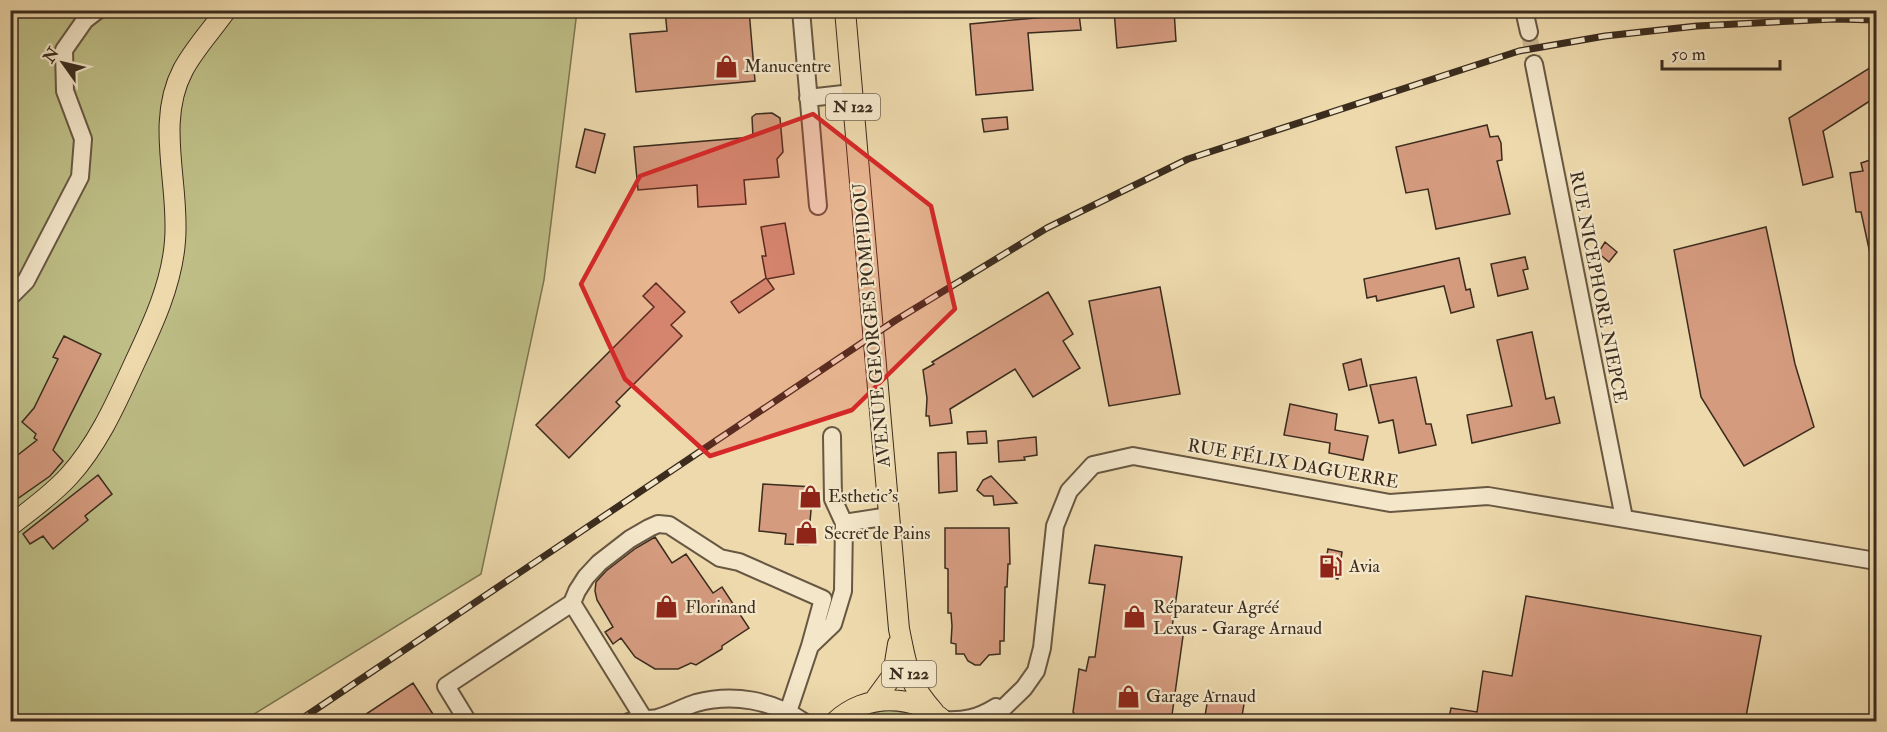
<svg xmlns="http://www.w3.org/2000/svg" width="1887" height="732" viewBox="0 0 1887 732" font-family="'IM FELL Double Pica',serif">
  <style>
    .green { fill: #bebe86; stroke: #7c7552; stroke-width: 1.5 }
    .building { fill: #d59b7f; stroke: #3b2c1e; stroke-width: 1.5 }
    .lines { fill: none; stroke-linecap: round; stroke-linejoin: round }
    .minor-tunnel { stroke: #c9b690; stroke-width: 16; stroke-dasharray: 16 8; stroke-linecap: butt }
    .minor-casing { stroke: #685742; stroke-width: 20 }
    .major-casing { stroke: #3b2c1e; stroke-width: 22 }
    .minor { stroke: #f3e6c9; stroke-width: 16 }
    .major { stroke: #edd9ac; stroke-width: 20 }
    .rail-casing { stroke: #3b2c1e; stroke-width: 7 }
    .rail { stroke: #f3e6c9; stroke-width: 4.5; stroke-dasharray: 14; stroke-linecap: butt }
    .marked { fill: #d62828; fill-opacity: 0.2; stroke: #d62828; stroke-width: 4.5; stroke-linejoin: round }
    .labels { text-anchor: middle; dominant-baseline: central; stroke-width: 4.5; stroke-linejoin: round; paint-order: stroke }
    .shield { fill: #f3e6c9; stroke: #726451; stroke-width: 1.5 }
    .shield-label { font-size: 16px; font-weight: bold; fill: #3b2c1e }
    .poi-label { font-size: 18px; fill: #3b2c1e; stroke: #f3e6c9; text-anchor: start }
    .street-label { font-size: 18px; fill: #3b2c1e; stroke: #f3e6c9 }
  </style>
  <rect width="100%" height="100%" fill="#edd9ac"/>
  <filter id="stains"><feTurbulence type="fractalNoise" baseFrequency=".00333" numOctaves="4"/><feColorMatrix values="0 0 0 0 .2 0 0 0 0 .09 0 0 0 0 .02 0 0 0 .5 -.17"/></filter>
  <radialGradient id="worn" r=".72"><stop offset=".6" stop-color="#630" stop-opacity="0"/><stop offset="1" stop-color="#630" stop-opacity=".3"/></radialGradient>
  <path class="green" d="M10,11H577L544,280L481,574L243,721H11Z
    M888,710L910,713L927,721L852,722L865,714Z"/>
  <path class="building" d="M665,10H749L755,81L636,92L630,34L667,31Z
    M1114,10H1174L1176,41L1117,48Z
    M1079,14L1081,30L1028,33L1033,90L976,95L970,24Z
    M1876,64V97L1823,131L1833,177L1803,185L1789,118Z
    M772,113L780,118L783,152L777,159L779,177L744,180L746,204L698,207L697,185L638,190L634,147L753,137L752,117L756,114Z
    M1007,117L1008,129L984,132L982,119Z
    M1487,125L1490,137L1498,136L1501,143L1502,160L1497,161L1510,214L1436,229L1428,189L1406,193L1396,147Z
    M585,129L605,134L595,173L576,167Z
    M1876,158V257L1871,258L1861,212H1856L1850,173L1863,171L1861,163Z
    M785,223L794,274L767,279L774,289L739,313L731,302L766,278L762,256H766L761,227Z
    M1766,227L1795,364L1814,427L1744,466L1701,397L1674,250Z
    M1605,242L1617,252L1609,262L1598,253Z
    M1525,257L1528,269L1523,270L1528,289L1498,296L1491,264Z
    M1459,258L1466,290L1470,289L1474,307L1451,313L1444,286L1377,301L1376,296L1367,298L1364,279Z
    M656,283L685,312L671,325L682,336L616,402L620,406L569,458L536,425L654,307L643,296Z
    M1160,287L1180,394L1109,406L1089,301Z
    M1048,292L1073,334L1063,341L1080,368L1033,397L1015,369L950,409L952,423L930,426L929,416H926L927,398L923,370L934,364L932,362Z
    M1532,332L1546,399L1554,397L1560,423L1472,443L1467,415L1512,406L1497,340Z
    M64,336L101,354L53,450L63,461L50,476L10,504V472L17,468L14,458L37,440L34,438L36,434L22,422L34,408L58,359L53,357Z
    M1361,359L1367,386L1349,390L1343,364Z
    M1416,377L1426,424H1431L1436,445L1399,453L1393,420L1379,423L1370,385Z
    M1290,404L1337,414L1335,430L1368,436L1363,460L1329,453L1330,443L1284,435Z
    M986,431L987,443L968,444L967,432Z
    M1036,437L1037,455L1024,457L1025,460L999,462L998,441Z
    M956,452L957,491L939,493L938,453Z
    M98,475L112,494L85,516L88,520L53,549L43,536L30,544L23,534Z
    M991,476L992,477L1017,503L994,505L993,496H984L977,490L983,480Z
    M763,484L813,487L808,545L785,544L786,534L759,531Z
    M945,528H1009L1010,564H1008L1007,587H1005L1004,641H1000V654L989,655L980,665H975L968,661L964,654H956V644L951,643L952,626L951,613H948V569L945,568Z
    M655,537L672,563L686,554L713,593L722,587L749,628L722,646V649L696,665L691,663L678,669H655L635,657L621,638L613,644L605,632L613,627L597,600L595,591L596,582L606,571L636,548Z
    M1095,545L1182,557L1172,628L1184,629L1171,722H1080L1073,712L1079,669L1086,671L1089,657H1095L1105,585L1089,583Z
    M1328,549L1342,552L1338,579L1323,577Z
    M1526,596L1761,636L1745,722H1448L1451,708L1477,712L1483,671L1512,676Z
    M413,683L438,722H354Z
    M1209,692L1245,698L1241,722H1204Z"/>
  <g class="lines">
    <path class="minor-tunnel" d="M1529,32L1534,64"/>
    <defs>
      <path id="minor" d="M801,10L818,206
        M1524,10L1529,32
        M1534,64L1624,518
        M808,98L852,93
        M10,297L26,281L80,177L83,139L65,91L64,50L85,20L98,10
        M844,523L889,516
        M572,603L644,719
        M944,720C965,721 978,718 996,707
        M468,722L446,686L572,603L577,591L586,577L599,563L630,539L649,528L658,524L669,525L720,558L739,562L823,599L810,646
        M629,722C638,718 647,720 657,718C670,715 683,707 696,703C733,693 772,700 804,722
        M781,722L788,712L810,646L833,624L843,591L844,523L833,499L832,436
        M989,722L1024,688L1036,671L1042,648L1055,526L1069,491L1093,465L1133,456L1390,503L1488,496L1876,561"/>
      <path id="major" d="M845,10L899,629C907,667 907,682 934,712
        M10,526C30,510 52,495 69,476C99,443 117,401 135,362C153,324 172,283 175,241C180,185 155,123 183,70C194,49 212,30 226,10
        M874,701L893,675L898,644
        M835,722C865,693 915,693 945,722"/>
    </defs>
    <use href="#minor" class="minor-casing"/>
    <use href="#major" class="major-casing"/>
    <use href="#minor" class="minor"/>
    <use href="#major" class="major"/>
    <defs>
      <path id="rail" d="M297,722L896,320L1047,228L1188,159L1519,51L1605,36L1697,26L1834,19L1876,20"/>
    </defs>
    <use href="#rail" class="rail-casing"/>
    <use href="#rail" class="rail"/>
  </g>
  <path class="marked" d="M813,114L931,206L955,309L852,410L710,456L625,379L581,284L640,176Z"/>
  <defs>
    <symbol id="shop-bare" viewBox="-9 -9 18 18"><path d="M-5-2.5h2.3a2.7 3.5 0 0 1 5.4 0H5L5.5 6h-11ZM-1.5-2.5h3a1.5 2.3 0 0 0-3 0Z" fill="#8f2418" stroke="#f3e6c9" stroke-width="2.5" paint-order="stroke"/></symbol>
    <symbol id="fuel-bare" viewBox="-9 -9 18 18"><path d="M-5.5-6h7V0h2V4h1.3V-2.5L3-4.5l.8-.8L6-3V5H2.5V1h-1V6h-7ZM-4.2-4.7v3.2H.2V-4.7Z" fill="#8f2418" stroke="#f3e6c9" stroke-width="2.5" paint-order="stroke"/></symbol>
  </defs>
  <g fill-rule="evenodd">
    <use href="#shop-bare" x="710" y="50" width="33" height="33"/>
    <use href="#shop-bare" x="794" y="480" width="33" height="33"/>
    <use href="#shop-bare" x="790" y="516" width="33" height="33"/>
    <use href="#fuel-bare" x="1314" y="550" width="33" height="33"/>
    <use href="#shop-bare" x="650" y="590" width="33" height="33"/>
    <use href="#shop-bare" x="1118" y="600" width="33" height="33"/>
    <use href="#shop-bare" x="1112" y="680" width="33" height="33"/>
  </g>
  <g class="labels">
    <g class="shield">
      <rect x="826" y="94" width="54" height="26" rx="4.5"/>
      <rect x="882" y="661" width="54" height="26" rx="4.5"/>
    </g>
    <g class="shield-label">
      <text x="853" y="107">N 122</text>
      <text x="909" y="674">N 122</text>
    </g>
    <g class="poi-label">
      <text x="744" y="66">Manucentre</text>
      <text x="828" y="496">Esthetic's</text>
      <text x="824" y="533">Secret de Pains</text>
      <text x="1349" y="566">Avia</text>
      <text x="685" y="607">Florinand</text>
      <text x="1153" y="607">Réparateur Agréé<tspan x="1153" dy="21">Lexus - Garage Arnaud</tspan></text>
      <text x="1146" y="696">Garage Arnaud</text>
    </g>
    <g class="street-label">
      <text transform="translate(1598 287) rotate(79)">RUE NICEPHORE NIEPCE</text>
      <text transform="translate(872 325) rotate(-95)">AVENUE GEORGES POMPIDOU</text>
      <text transform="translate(1293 464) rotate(10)">RUE FÉLIX DAGUERRE</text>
    </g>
  </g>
  <rect width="1887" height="732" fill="none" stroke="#edd9ac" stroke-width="36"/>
  <rect x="12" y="12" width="1863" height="708" fill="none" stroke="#3b2c1e" stroke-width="3"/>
  <rect x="18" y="18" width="1851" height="696" fill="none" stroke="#3b2c1e" stroke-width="1.5"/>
  <g transform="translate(63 63) rotate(304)" stroke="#f3e6c9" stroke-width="4.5" paint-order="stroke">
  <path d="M0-4.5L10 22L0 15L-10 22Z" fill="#3b2c1e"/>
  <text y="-9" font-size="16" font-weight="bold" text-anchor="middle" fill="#3b2c1e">N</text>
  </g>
  <path d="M1662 60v9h118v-9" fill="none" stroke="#3b2c1e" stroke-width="3"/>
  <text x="1671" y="60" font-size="18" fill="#3b2c1e" stroke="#f3e6c9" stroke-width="4.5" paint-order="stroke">50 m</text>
  <rect width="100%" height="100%" filter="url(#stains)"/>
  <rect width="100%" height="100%" fill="url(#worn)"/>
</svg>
